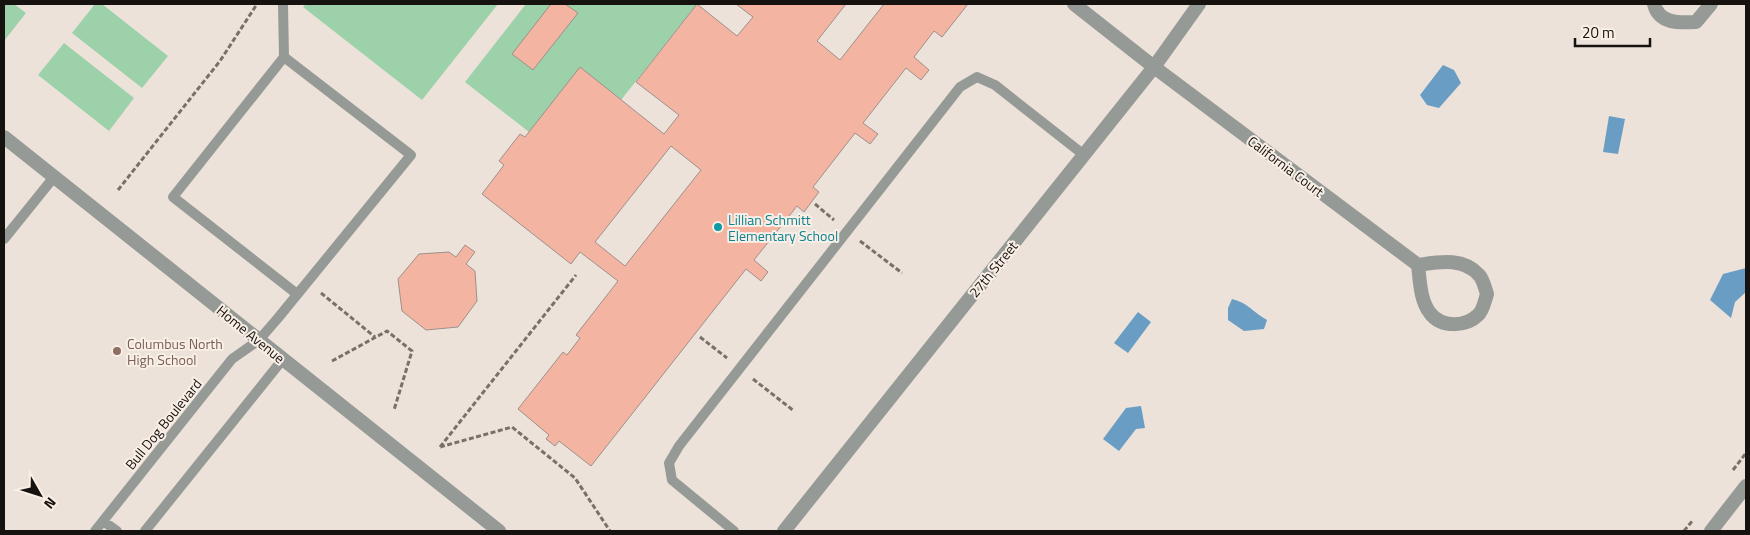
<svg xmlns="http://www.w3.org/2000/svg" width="1750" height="535" viewBox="0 0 1750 535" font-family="'Titillium Web',sans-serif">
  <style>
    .green { fill: #9cd1aa }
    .water { fill: #699dc3 }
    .building { fill: #f4b4a2; stroke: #9d908c; fill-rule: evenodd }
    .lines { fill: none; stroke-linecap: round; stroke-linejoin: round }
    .path { stroke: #77716b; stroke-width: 3; stroke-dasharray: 5 2.5; stroke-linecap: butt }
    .service { stroke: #969a96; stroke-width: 10 }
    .minor { stroke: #969a96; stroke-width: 14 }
    .tertiary { stroke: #969a96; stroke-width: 14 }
    .culture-dot { fill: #0f9aa8; stroke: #f9efe6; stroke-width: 2 }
    .education-dot { fill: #8d6e63; stroke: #f9efe6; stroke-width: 2 }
    .labels { text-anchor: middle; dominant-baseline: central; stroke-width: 4; stroke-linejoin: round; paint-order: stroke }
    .street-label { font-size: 14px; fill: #15120f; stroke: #f9efe6 }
    .culture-label { font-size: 14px; fill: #0d838f; stroke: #f9efe6; text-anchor: start }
    .education-label { font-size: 14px; fill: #785e54; stroke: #f9efe6; text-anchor: start }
  </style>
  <rect width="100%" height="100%" fill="#ece2d9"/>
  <path class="green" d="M4,4H14L26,13L4,41Z
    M95,4H102L168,56L142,88L72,33Z
    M306,4H498L422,100L303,7Z
    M526,4H697L621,100L529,132L465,82Z
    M64,43L134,98L109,131L38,75Z"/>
  <path class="water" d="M1443,65L1454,70L1461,83L1439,108L1427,105L1420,95Z
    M1609,116L1625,119L1618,154L1603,152Z
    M1746,268V292L1735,302L1731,318L1710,300L1723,274Z
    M1232,299C1248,303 1253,312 1267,320L1264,329L1244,331L1228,320V308Z
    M1138,312L1151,322L1128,353L1114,343Z
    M1141,406L1145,428L1136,429L1119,451L1103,439L1126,408Z"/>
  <path class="building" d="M551,4H565L578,13L533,70L512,54Z
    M697,4L737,36L753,17L736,4H846L817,41L840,60L884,4H968L942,37L934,31L914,57L929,70L921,80L906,68L863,123L878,134L870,144L855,133L813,187L819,192L804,212L797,206L754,260L768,272L761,281L746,269L591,466L559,441L555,446L546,439L549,435L518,409L563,352L567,355L580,338L576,335L618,281L580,252L571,264L482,194L504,165L499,161L520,134L525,137L580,67L664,134L679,115L636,82ZM671,146L701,170L625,266L595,242Z
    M465,245L475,252L466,264L475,271L477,301L458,327L426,330L402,311L398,279L419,254L449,252L456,257Z"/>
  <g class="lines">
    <path class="path" d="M118,190L220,61L257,4
      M815,204L834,220
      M860,241L902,273
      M321,293L375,337
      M700,337L727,358
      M332,361L387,331L412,351L394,410
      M753,379L794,411
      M440,447L576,275
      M440,447L512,427L575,478L610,531
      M1733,470L1746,453
      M1684,531L1693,520"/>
    <path class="service" d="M283,4L284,57
      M4,239L54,177
      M103,521L117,531
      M95,531L232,359L259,340L278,318L411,155L284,57L173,197L297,294
      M145,531L283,359
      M734,531L672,480L669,463L679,446L960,87L977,77L995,85L1084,155"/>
    <path class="minor" d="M1074,4L1154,67L1418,265C1420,281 1420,300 1430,313C1441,328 1466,327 1478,315C1483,311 1485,300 1487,294C1485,288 1483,279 1479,275C1463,257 1439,262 1418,265
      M1654,4C1659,24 1679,23 1696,22L1711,4
      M1711,531L1746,486"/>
    <path class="tertiary" d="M4,137L499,531
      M784,531L1154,67L1199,4"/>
  </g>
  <circle class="culture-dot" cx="718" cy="227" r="5"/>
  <circle class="education-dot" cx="117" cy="351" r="5"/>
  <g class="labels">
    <g class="street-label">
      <text transform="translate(1286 166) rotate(37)">California Court</text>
      <text transform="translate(993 269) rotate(-51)">27th Street</text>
      <text transform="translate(251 334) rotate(39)">Home Avenue</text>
      <text transform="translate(163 424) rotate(-51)">Bull Dog Boulevard</text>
    </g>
    <g class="culture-label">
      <text x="728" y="219">Lillian Schmitt<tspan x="728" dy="16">Elementary School</tspan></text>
    </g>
    <g class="education-label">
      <text x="127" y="343">Columbus North<tspan x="127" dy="16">High School</tspan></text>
    </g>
  </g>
  <rect width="1750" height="535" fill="none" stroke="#15120f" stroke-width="10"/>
  <g transform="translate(40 495) rotate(129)" stroke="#f9efe6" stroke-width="4" paint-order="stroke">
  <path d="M0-4L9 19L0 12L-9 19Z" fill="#15120f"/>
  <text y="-8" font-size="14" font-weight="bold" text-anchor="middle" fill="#15120f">N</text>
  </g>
  <path d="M1575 38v8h75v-8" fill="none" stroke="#15120f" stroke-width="2.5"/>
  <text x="1582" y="38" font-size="15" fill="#15120f" stroke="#f9efe6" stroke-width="4" paint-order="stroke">20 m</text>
</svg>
